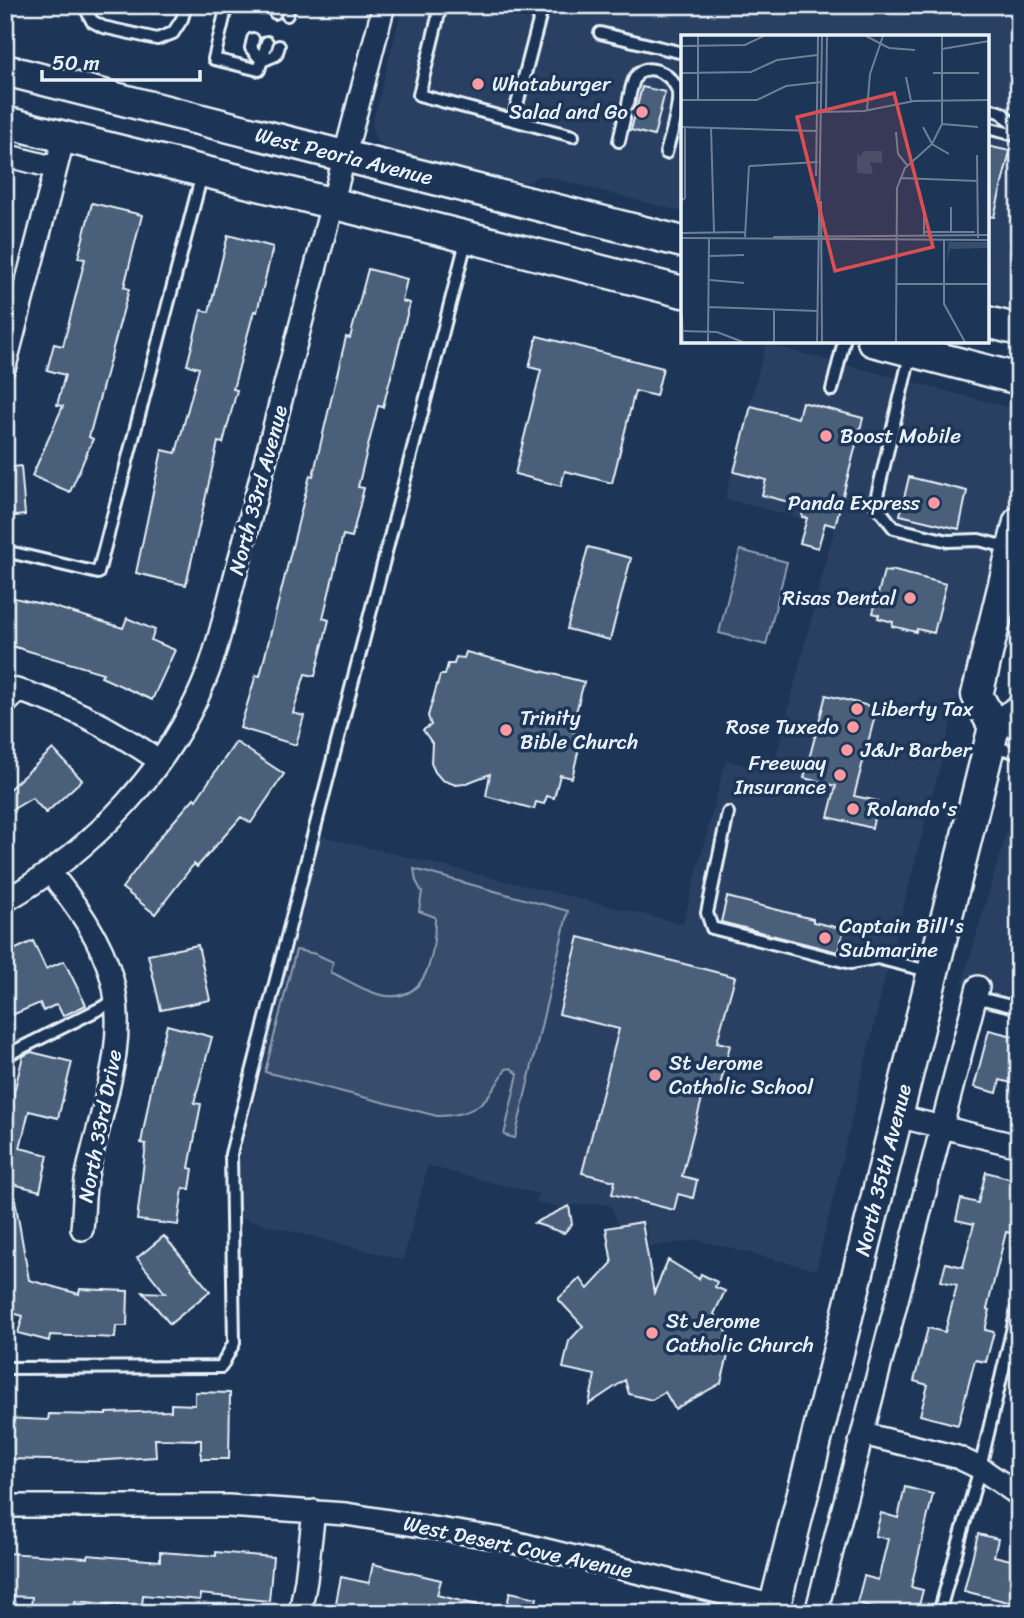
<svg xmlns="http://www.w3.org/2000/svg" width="1024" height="1618" viewBox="0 0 1024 1618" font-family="Sriracha,sans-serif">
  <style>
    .built { fill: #2a4162 }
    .green { fill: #374d6c; stroke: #909fb2; stroke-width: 2 }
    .building { fill: #495e7a; stroke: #e8f1f8; stroke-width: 2 }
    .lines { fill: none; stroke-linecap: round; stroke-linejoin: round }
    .lane-casing { stroke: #e8f1f8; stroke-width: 16 }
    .street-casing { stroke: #e8f1f8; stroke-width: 26 }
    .secondary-casing { stroke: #e8f1f8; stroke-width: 35 }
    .lane { stroke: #1d3557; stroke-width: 10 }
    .street { stroke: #1d3557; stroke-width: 21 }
    .secondary { stroke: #1d3557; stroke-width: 30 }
    .poi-dot { fill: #ff9aa2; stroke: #1d3557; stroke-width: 2.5 }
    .labels { text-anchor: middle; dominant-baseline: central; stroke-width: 7; stroke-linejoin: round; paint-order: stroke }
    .poi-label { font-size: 21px; fill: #e8f1f8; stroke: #1d3557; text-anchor: start }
    .street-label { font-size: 21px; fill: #e8f1f8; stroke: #1d3557 }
    .inset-road { fill: none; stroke: #6e8097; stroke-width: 2 }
    .view { fill: #da5052; fill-opacity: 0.15; stroke: #da5052; stroke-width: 3.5 }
    .inset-edge { fill: none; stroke: #e8f1f8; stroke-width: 3.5 }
  </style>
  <rect width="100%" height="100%" fill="#1d3557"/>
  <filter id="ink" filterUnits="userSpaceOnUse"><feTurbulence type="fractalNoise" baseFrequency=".0143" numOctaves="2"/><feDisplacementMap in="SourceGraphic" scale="14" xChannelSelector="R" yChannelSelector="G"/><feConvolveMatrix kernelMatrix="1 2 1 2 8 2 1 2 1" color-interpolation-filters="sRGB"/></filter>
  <g filter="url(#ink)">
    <path class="built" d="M403,5H1019V312L987,300V37H683V212L540,175L527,183L387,149L375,139L372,125Z
      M766,344L1011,408L1019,414V461L886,974L816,1270L698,1240L649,1247L646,1224H618L611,1206L597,1203L559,1207L536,1202L538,1194L428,1166L403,1260L240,1218V1157L321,836L683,924L726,760L772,772L835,527L725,499Z
      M1019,789V998L962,984Z"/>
    <path class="green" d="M740,550L787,562L766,645L719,633Z
      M414,869L568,911L515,1138L504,1135L518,1074L511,1068L506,1069C487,1101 477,1116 437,1116L265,1072L296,950L316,954L333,962L331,972C346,979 371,995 387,996C430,1000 435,949 435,917L419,911L422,892L416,881Z"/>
    <path class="building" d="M642,87L665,92L654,136L631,130Z
      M987,146L1010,151L994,217L987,216Z
      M92,203L142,215L124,287L129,289L89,437L93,439L70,492L32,476L63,406L57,405L65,375L47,370L54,344L63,346L85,259L78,258Z
      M228,235L273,247L257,312L254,311L233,389L237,390L223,443L218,442L186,585L136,573L162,450L176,453L199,368L187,365L201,310L209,312Z
      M368,269L407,279L402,301L410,303L383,407L378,406L358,487L364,488L352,537L343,535L323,618L329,620L315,676L305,674L293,713L304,716L296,745L240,728L256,675L260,676L310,475L313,476L346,337L350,338Z
      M537,336L663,368L656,396L635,391L612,483L565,471L561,486L515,474L541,370L529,367Z
      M802,402L863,418L835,526L825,523L818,548L800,543L807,518L802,517L804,506L762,495L766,480L734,472L751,406L798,418Z
      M21,466L25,515L5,517V468Z
      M909,477L967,491L959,529L900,515Z
      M588,547L631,558L610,640L567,629Z
      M891,570L946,584L934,633L917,629L916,632L892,626L893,622L878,618L879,615L873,613L884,571L890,572Z
      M5,596L51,606L123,628L127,618L155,630L151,640L175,650L152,700L101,677L103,673L5,644Z
      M466,652L584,682L571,731L582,735L572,778L560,775L554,798L547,796L544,804L536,802L534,809L486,796L490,774L464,784L456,785L442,780L435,772L431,763L432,743L423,730L431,725L428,716L440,675H445L448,664H454L456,657L464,658Z
      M826,695L877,708L854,796L878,801L872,828L828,817L836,786L804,778Z
      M236,742L284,774L251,823L241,817L197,867L194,864L155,914L122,888L161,836L194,798L196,800Z
      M53,749L82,780L46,813L32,798L5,814V793Z
      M727,897L813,919V922L844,929L838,952L721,922Z
      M579,937L735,977L717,1042L730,1045L718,1094L704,1091L682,1176L697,1180L693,1198L678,1194L674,1210L612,1194L615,1181L582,1173L619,1029L559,1014Z
      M33,941L46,969L64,961L86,1005L63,1016L57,1004L43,1011L40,1003L5,1018V954Z
      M198,945L210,1000L161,1010L148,955Z
      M167,1025L212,1037L194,1103L201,1104L189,1168L193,1169L190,1189L183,1188L178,1225L137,1220L146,1144L141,1143L153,1079Z
      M989,1030L1017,1037L1015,1045L1019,1046V1085L1000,1080L997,1093L974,1087Z
      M31,1052L72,1062L58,1118L29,1111L20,1148L48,1155L40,1191L5,1182V1128L23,1056Z
      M986,1172L1019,1181V1235L1006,1232L987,1309L990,1310L985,1330L994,1332L986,1362L975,1360L958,1425L920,1415L928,1385L914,1381L928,1328L945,1332L957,1285L941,1281L946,1263L963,1267L974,1224L956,1220L961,1199L978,1203Z
      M14,1194L29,1280L79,1294L80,1289L128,1291L127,1326H116L115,1338L50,1335L49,1341L18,1333L23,1316L5,1311V1285L12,1260L5,1261V1195Z
      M569,1206L572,1224L564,1233L534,1223Z
      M642,1222L654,1293L668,1260L699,1279L701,1274L717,1282L715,1287L725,1291L714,1314L732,1340L721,1383L675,1409L665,1392L652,1400L629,1394L625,1380L589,1404L595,1375L563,1368L569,1341L583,1326L558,1299L580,1278L588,1289L612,1263L606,1228Z
      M164,1236L210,1291L170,1324L143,1292L165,1293L137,1258Z
      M195,1392L230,1393L229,1459H201V1440L155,1439L156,1457L91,1461L5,1459V1418L48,1420L49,1414L106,1415V1413L171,1411V1404L195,1405Z
      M905,1487L933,1494L911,1587L923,1590L917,1613H898L857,1603L864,1576L878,1580L888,1539L875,1536L881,1513L898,1518Z
      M978,1534L998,1539L994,1556L1019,1562V1593L1016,1604L964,1591Z
      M160,1552L216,1556V1552L273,1557L269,1601L200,1594V1600L143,1595L142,1607L75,1601L74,1610L31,1607L32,1597L5,1596V1553L88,1558V1555L160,1561Z
      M373,1564L441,1580L437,1595L485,1607L484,1613H334L341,1577L369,1583Z
      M510,1592L537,1598L533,1613H505Z"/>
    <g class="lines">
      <defs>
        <path id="lane" d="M84,5L92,21L103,27L157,39L173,33L182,19L186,5
          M227,5L214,59L259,70L267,42
          M441,5L419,95L513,120
          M543,5L513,120L573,136
          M261,8L262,5
          M275,13L277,5
          M287,15L289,5
          M600,33L683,53
          M253,39L251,48L262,61L276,55L279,46
          M628,104C630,95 632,78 639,73C653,62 676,78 678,93C680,108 670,137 666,153
          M987,108L1002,113L1019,131
          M987,128L1019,136
          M619,141L624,119
          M911,351L875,504L894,528L948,541L979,540L1010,548
          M832,390L844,341
          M5,551L98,573L202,174
          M5,711L24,692
          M991,746L1019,753
          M728,813L707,913L712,928L851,963L877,958L932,972
          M975,997L1019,1008
          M5,1056L115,1001
          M5,1368L221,1367L234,1343L231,1154L467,238
          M939,1613L980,1468L1019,1301"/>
        <path id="street" d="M5,155L56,168
          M5,366L64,137
          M5,687C63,701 111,728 160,761
          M50,872C76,905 101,938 112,979C129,1045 100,1111 87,1175C83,1192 84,1211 82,1229
          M5,901C94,849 171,769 208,672C215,653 220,634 225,615L384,5
          M897,1116L1019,1146
          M863,1434L957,1457L980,1468L1019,1495
          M5,1506H228L346,1514L501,1539L775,1606
          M300,1613L306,1580L314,1511
          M816,1613L978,987"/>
        <path id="secondary" d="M5,70L683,242
          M5,122C231,179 457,233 683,292
          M987,322L1019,330
          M873,341L1019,379
          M994,727L1019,711
          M773,1613L994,727L977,695L1019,522"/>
      </defs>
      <use href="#lane" class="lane-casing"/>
      <use href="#street" class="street-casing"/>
      <use href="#secondary" class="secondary-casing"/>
      <use href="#lane" class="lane"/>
      <use href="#street" class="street"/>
      <use href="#secondary" class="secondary"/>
    </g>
  </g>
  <g class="poi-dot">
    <circle cx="478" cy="84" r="7"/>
    <circle cx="642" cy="112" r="7"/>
    <circle cx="826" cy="436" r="7"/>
    <circle cx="934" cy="503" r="7"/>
    <circle cx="910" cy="598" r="7"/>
    <circle cx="857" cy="709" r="7"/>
    <circle cx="853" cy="727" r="7"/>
    <circle cx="506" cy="730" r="7"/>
    <circle cx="847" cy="750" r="7"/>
    <circle cx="840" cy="775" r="7"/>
    <circle cx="853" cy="809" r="7"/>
    <circle cx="825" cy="938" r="7"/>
    <circle cx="655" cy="1075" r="7"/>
    <circle cx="652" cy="1333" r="7"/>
  </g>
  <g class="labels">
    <g class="poi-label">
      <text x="492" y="84">Whataburger</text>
      <text x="628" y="112" text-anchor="end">Salad and Go</text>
      <text x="840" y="436">Boost Mobile</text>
      <text x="920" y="503" text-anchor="end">Panda Express</text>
      <text x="896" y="598" text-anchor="end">Risas Dental</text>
      <text x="871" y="709">Liberty Tax</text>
      <text x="520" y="718">Trinity<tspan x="520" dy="24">Bible Church</tspan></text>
      <text x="839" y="727" text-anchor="end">Rose Tuxedo</text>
      <text x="861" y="750">J&amp;Jr Barber</text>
      <text x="826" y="763" text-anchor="end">Freeway<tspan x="826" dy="24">Insurance</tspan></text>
      <text x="867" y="809">Rolando's</text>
      <text x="839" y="926">Captain Bill's<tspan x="839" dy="24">Submarine</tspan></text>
      <text x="669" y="1063">St Jerome<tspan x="669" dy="24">Catholic School</tspan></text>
      <text x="666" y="1321">St Jerome<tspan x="666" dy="24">Catholic Church</tspan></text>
    </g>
    <g class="street-label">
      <text transform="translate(344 156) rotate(14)">West Peoria Avenue</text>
      <text transform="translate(258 490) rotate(-75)">North 33rd Avenue</text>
      <text transform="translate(100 1126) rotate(-79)">North 33rd Drive</text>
      <text transform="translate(883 1170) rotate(-76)">North 35th Avenue</text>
      <text transform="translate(518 1547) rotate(12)">West Desert Cove Avenue</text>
    </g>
  </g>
  <g transform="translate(681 35)">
    <rect width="308" height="308" fill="#1d3557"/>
    <path d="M176,116L178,122L183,116H201V128L189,127L192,139L176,138ZM267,207H308V213L269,214L266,228Z" fill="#374d6c"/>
    <path class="inset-road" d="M185,1L208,13L234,15M0,11L64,10L83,1M261,14L308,6M0,38L70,37L96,25L136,20M252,38H298M225,42L230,66M0,65H76L105,51L140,47M17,65V1M186,75L189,39L202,1M140,77L183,76L233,66L308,65M145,77L146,1M261,89L297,92M0,92L136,96M30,92L33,197M242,92L251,109L268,119M215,97L217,119L226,130M296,120L297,203M68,131L137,127M135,141L137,1M219,143L297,146M0,166L4,163V92M140,166L141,307M243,197H294M270,197V172M0,198L64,197M243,200V172M64,202L68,131M92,202L308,200M0,203L308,205M263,205V269L284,307M29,221L63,220M29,245L63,248M215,249H308M27,272L137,276M1,279L2,307M0,296L36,297L62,307M27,307L28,204M93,307V276M136,307L141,1M215,307L216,153L224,133L251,109L261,89V1"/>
    <path class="view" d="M213,58L252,212L154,236L116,82Z"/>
    <rect width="308" height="308" class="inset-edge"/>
  </g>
  <rect width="1024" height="1618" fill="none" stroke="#1d3557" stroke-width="28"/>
  <rect x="14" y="14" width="996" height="1590" fill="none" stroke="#e8f1f8" stroke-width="2.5" filter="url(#ink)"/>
  <path d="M42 70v10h158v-10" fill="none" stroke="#e8f1f8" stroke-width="3.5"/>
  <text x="52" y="70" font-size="21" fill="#e8f1f8" stroke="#1d3557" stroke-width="5" paint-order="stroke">50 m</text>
</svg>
